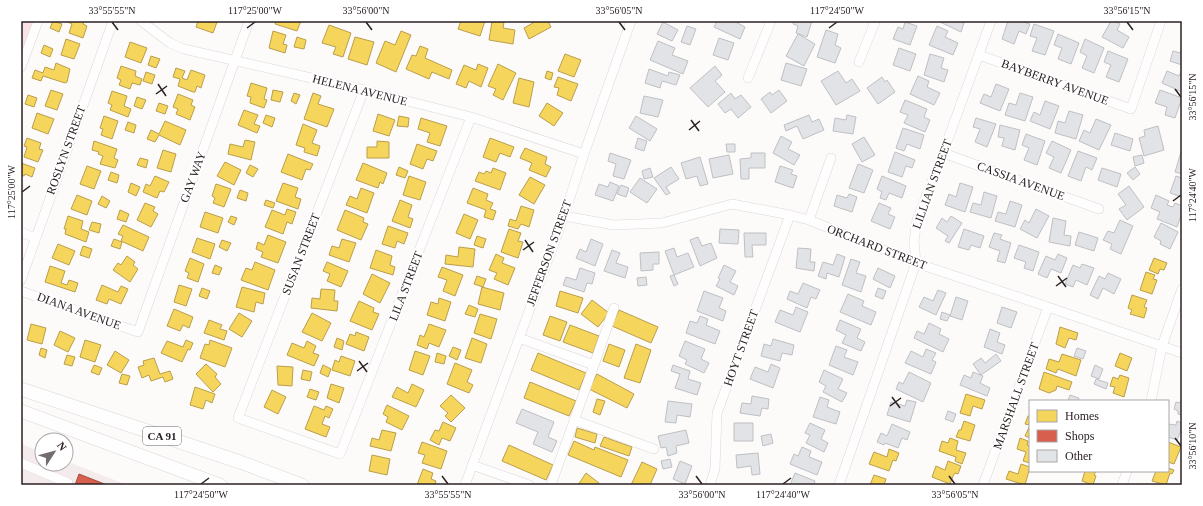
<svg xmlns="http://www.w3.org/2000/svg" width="1203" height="506" viewBox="0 0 1203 506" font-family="'Times New Roman',serif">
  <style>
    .built { fill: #f4ebec }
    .green { fill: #fae3e6 }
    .homes { fill: #f6d55c; stroke: #b99f4b }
    .shops { fill: #d6604d; stroke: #a34d40 }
    .building { fill: #e1e3e6; stroke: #bfc0c3 }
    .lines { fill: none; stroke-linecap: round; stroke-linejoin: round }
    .minor-casing { stroke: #ddd7d7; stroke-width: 10 }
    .highway-casing { stroke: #ddd7d7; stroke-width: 14 }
    .minor { stroke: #fffefe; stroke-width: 9 }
    .highway { stroke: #fffefe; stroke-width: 13 }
    .ticks { fill: none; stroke: #2b2123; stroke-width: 1.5 }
    .labels { text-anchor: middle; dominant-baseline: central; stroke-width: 4; stroke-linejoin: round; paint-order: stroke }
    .shield { fill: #fff; stroke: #6b6465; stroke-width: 1 }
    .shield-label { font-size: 11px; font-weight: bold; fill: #2b2123 }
    .street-label { font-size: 12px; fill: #2b2123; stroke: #fff }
    .neatline { fill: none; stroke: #2b2123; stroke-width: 1.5 }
    .ticks-label { font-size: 10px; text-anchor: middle; fill: #2b2123 }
  </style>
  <rect width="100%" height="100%" fill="#fdfafa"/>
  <path class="built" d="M21,444L42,452V464H66V461L127,485H21Z"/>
  <path class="green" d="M21,21H34L21,58Z"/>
  <path class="homes" d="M53,21L62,24L59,32L50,28Z
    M66,21H84L83,24L87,26L83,38L69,33L72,24Z
    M198,21L217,22L213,33L196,27Z
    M276,21H301L297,31L275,24Z
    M461,21H485L480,36L458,29Z
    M492,21L504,22L503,28L515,30L513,44L489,40Z
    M532,21H548L551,27L529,39L524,28L533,23Z
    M329,25L351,33L343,57L333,54L336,47L322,43Z
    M273,31L286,35L283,44L287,45L285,53L269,48Z
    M401,31L411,35L396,72L376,63L385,41L395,45Z
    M297,37L306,40L304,49L294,47Z
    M355,37L374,42L367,65L348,59Z
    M66,39L80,44L74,59L61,55Z
    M130,42L147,48L141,63L125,57Z
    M44,45L53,49L50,57L41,53Z
    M420,46L428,49L425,58L452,70L449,79L432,72L429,79L406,69L412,55L416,56Z
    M565,54L581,60L574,77L558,71Z
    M151,56L160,59L156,68L148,65Z
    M56,63L70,69L67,82L65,83L43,76L41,81L32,78L35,70L43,73L45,67L54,70Z
    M478,64L488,68L481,87L469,81L466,88L456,84L464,65L476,70Z
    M498,64L516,73L503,100L493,95L496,89L488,86Z
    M121,66L136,71L135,76L142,79L140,85L132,83L130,89L119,85L121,80L117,78Z
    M176,68L185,71L182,78L187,80L191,70L205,75L201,88L197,86L195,92H193L178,86L180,79L173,77Z
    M547,71L553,73L551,80L545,78Z
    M146,72L155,75L152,84L143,81Z
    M558,77L578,84L571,101L557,95L559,88L554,87Z
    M519,78L534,82L529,107L513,103Z
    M251,83L267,88L264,99L267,100L264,108L250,103L251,97L247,96Z
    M51,90L63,94L57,110L45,106Z
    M273,90L283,92L280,102L271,100Z
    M112,91L127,96L124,106L131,109L128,117L110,110L112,105L108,103Z
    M294,93L300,95L296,104L291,101Z
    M313,93L321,96L318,104L334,109L327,127L304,119Z
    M178,94L193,100L191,105L195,107L190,120L176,114L178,109L173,107Z
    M28,95L37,98L34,107L25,104Z
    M137,97L146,100L142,109L134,106Z
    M159,103L168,106L165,114L156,111Z
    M547,103L563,113L554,126L539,116Z
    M244,110L258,115L254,124L260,126L257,133L238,125Z
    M37,113L54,119L48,134L32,128Z
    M378,114L395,120L389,136L373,131Z
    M266,115L275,118L272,127L263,123Z
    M104,116L118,121L112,139L101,135L103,129L100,128Z
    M399,116L409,118L408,127L397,126Z
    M421,118L447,126L440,146L427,142L430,133L418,129Z
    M165,121L186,130L180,145L159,135L155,142L147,139L151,130L159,134Z
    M128,122L136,125L134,133L125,130Z
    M303,124L317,130L312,143L320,146L317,156L304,152L305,148L296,145Z
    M27,138L41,143L39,149L43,150L38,162L24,157L27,147L24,146Z
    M490,138L514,147L510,157L500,153L496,162L483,157Z
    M245,140L255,142L251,160L228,154L230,144L243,147Z
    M94,141L117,149L114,158L118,160L115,168L100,164L103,156L98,154L99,152L92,150Z
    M377,141L389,142V158H367V147H377Z
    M417,144L437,151L433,161L427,159L423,169L410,164Z
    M525,148L547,157L545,164L551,167L546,177L529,170L532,163L520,158Z
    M163,150L176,154L171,172L157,168Z
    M288,154L313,164L310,170L306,169L302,180L281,172Z
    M140,158L148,160L146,168L137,165Z
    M225,162L241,170L234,185L217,176Z
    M21,163L35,168L32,177L25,174L24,176L21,175Z
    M363,163L387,173L383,184L380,182L378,188L356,180Z
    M250,165L258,169L253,177L246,173Z
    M87,166L101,171L94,189L80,184Z
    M399,167L408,171L405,178L396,175Z
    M493,168L506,173L500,190L475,181L479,172L484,174L486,171L491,173Z
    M111,172L119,175L117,183L108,180Z
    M155,176L169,182L164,192L160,191L157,198L143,192L146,184L150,186Z
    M409,176L426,182L420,200L403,195Z
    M530,177L545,185L534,204L519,195Z
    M131,183L140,187L136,196L128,192Z
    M283,183L298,188L295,197L301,199L298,209L276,201Z
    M216,184L231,189L224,207L213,203L215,198L212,196Z
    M361,188L374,193L367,213L346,205L350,196L357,199Z
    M473,188L488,194L486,200L493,203L490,209L496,211L493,220L484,217L486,210L467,203Z
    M240,190L248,193L246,201L237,198Z
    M77,195L92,201L87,215L71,209Z
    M102,196L110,201L106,208L98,204Z
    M266,200L275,203L273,208L264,205Z
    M400,200L412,205L408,217L413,219L410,228L392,221Z
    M145,203L155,207L153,211L158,214L151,227L137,220Z
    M521,206L534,210L529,227L521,224L518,229L508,226L510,219L516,221Z
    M287,209L296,212L292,224L287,222L283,234L265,227L272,210L285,215Z
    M120,210L129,214L126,222L117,219Z
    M345,210L364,218L363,222L368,224L361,240L337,230Z
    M205,212L223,218L218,233L200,227Z
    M464,214L478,220L470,239L456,233Z
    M68,216L83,221L81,229L89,232L86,242L65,234L66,229H64Z
    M231,216L237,218L234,225L228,222Z
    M92,222L101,224L99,233L89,230Z
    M123,225L149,237L143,251L121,241L123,236L118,234Z
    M388,226L408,233L404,244L397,241L395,248L382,244Z
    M509,229L521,233L518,241L523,242L518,258L501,252Z
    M268,235L286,242L278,263L261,257L263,252L256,249L258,242L264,245Z
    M477,236L486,239L483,248L474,245Z
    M197,238L215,244L210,259L192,252Z
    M114,239L122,242L120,249L111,246Z
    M342,239L356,243L349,262L329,255L332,246L339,248Z
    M222,240L231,243L227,251L219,247Z
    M58,244L75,251L69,265L52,258Z
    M83,246L92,249L89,258L80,255Z
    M459,247L475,249L473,267L445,264L446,255L458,257Z
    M376,250L392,256L390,265L395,267L393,275L370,268Z
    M496,254L504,258L502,263L515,268L508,285L494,279L497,273L489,270Z
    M127,256L135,262L133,265L138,269L130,282L113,270L118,263L121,265Z
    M190,258L204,264L198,282L187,278L189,273L185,271Z
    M1154,258L1167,263L1164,270L1160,269L1158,274L1149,270Z
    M255,262L275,270L268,290L241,280L246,268L252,270Z
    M327,262L348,271L341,287L327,281L330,274L323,271Z
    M215,265L222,268L219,275L212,273Z
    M50,266L65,271L61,283L67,285L69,280L78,283L75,292L45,282Z
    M442,267L463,275L455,296L443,291L447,280L438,277Z
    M1146,272L1155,275L1153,279L1157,280L1152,294L1140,290Z
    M372,274L390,283L380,303L363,294Z
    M477,276L486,279L483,287L474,284Z
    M102,285L118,292L121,286L128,289L121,304L109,299L107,304L96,300Z
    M179,285L192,289L186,306L174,302Z
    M242,287L265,293L263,304L256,302L254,312L236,307Z
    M482,287L504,293L500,310L478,304Z
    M202,288L210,291L207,299L199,296Z
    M321,289L335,290L334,301H338L337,311L311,308L312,298L320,299Z
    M560,291L583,298L578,313L556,306Z
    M1132,295L1147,300L1144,307L1147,308L1144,318L1130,314L1132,310L1128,308Z
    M439,298L451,302L445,321L427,315L431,302L438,304Z
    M592,300L609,313L598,327L581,314Z
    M359,301L374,308L373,312L379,314L372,330L350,321Z
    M469,305L478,309L475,317L465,314Z
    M174,309L193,317L189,328L183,325L180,331L167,326Z
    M619,310L658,327L651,343L612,326Z
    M239,313L252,321L242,337L229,329Z
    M312,313L331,323L322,341L302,332Z
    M480,314L497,319L491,339L474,333Z
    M550,316L567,322L560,341L543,335Z
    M209,320L222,325L220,329L227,331L224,340L204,333Z
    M31,324L46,328L42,344L27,340Z
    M429,324L446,330L439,347L429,343L427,349L417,345L420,335L424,337Z
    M570,325L599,336L593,353L563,342Z
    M1060,327L1078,333L1076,340L1069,338L1065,348L1056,344Z
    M60,331L75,338L68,352L54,345Z
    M356,332L369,337L364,351L346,344L350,334L355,336Z
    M337,338L344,341L342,350L334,347Z
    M472,338L487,344L481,363L465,358Z
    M85,340L101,345L95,362L80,357Z
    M186,340L193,343L190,350L188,349L182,362L161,353L167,341L183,347Z
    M210,340L232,348L225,367L200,358L205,344L209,345Z
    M307,341L316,346L313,353L319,355L314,366L287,355L292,343L304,348Z
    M609,344L625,350L619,367L603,361Z
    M636,344L651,350L640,383L624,378Z
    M453,347L461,350L457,360L449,356Z
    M41,348L47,350L45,358L39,355Z
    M115,351L129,360L121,373L107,365Z
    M415,351L430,356L423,375L409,370Z
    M437,353L446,356L444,364L435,362Z
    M538,353L586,373L579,390L531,370Z
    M1120,353L1132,358L1127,371L1115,366Z
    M1062,354L1081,360L1076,376L1058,369L1056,373L1046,369L1049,359L1059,362Z
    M67,355L75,357L72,366L64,364Z
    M341,356L355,361L350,376L332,370L335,360L339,362Z
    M154,358L160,374L170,371L173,379L165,382L163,377L151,381L149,375L142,378L138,367L144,365L143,361Z
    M455,363L472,370L467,382L473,385L469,393L447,384Z
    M206,364L217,374L215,377L221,384L213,392L196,374Z
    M94,365L102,368L99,375L91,372Z
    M323,365L331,369L328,377L320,373Z
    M277,366L293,367L292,386L278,385Z
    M303,370L312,372L310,381L301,379Z
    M1044,372L1072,382L1069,390L1057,386L1056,390L1049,393L1039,389Z
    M122,374L130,376L127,385L119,383Z
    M597,374L634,394L627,408L589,389Z
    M1120,375L1129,378L1124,397L1113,393L1115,387L1110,386L1113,377L1118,379Z
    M530,382L576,401L569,416L524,398Z
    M331,384L344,388L339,403L327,398Z
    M412,384L424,390L416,407L392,397L397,387L408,393Z
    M195,387L215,394L212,403L206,400L203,409L190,405Z
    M310,389L319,392L316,400L307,397Z
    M272,390L286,397L278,414L264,407Z
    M966,394L985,400L982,409L973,406L970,416L960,413Z
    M451,395L465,408L451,422L445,416L448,413L440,406Z
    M597,399L605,401L600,415L593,412Z
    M387,405L409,416L402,430L386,422L388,417L383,414Z
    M314,406L324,410L326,406L333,409L329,418L325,416L322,424L330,427L326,437L305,429Z
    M1028,416H1030V438L1025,436L1030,425L1025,424Z
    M964,421L975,425L970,441L956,437L959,430H961Z
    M443,422L456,428L450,441L442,438L439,445L430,440L435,430L439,431Z
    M577,428L597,434L595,443L575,437Z
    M382,430L396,433L391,451L370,446L372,438L379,440Z
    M604,437L632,447L629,456L600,446Z
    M950,438L958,441L956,450L966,453L962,464L955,461L956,457L939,451L942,441L948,443Z
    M1020,438L1028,441L1027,445L1030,446V463L1023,461L1026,452L1017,449Z
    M574,441L594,450L595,447L628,460L621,477L568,455Z
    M422,442L447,451L441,469L422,463L425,455L418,453Z
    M1168,442L1181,447L1174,464L1168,462Z
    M509,445L553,465L546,480L502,461Z
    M889,449L899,453L896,461L893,460L889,471L869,464L874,452L887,457Z
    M372,455L390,459L387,475L369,471Z
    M948,461L961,466L958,474L955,473L953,476L950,484L932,477L936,466L945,470Z
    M642,462L657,469L650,485H631Z
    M1021,464L1030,467L1025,485L1006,479L1009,471L1018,474Z
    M1168,468L1174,470L1172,474L1170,473L1166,485L1152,481L1156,471H1168Z
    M423,469L433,473L431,479L436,481L435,485H417Z
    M1085,471H1096L1094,475L1096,476L1093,485L1082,481Z
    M586,473L599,483L598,485H578Z
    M874,475L886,479L884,485H870Z"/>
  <path class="shops" d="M79,474L107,485H75Z"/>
  <path class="building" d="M717,21H734L745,27L740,39L714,27Z
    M794,21H812L807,37L796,33L798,26L793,24Z
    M940,21H960L964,23L961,32L940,22Z
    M1008,21H1020L1030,24L1026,34L1019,31L1014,44L1002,39Z
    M1111,21H1114L1120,24L1117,30L1129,37L1123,48L1102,37Z
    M663,22L678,30L672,41L657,34Z
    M905,22L917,26L910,45L893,39L898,27L903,29Z
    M1034,24L1054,31L1045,55L1032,51L1037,38L1030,36Z
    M687,26L696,29L690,45L681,42Z
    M937,26L948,31L945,37L958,43L953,55L929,45Z
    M826,30L838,34L835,45L841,48L835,63L817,57Z
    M798,34L815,44L804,66L786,56Z
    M1058,34L1079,43L1071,64L1058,59L1062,48L1054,45Z
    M719,38L734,43L728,60L713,55Z
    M1085,39L1104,48L1094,73L1082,68L1087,56L1080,52Z
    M658,41L675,48L672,55L688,61L683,74L650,60Z
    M1182,47V65L1170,61L1173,51L1180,53Z
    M899,48L916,54L910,71L893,65Z
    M1108,51L1128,59L1119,82L1106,77L1111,65L1104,62Z
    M930,54L944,58L941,68L948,70L944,82L924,75Z
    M786,63L807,69L801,86L781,80Z
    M715,66L722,75L715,81L725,92L708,107L690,88Z
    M649,69L668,76L669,72L680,75L676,85L662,81L660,88L645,83Z
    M1182,69V92L1162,83L1167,71L1179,76Z
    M838,71L846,83L852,79L860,91L836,105L821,81Z
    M918,76L929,81L927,87L940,93L934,105L910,94Z
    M882,77L885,82L887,80L895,92L878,104L867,88Z
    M996,84L1009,89L1000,111L980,103L984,94L991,97Z
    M779,90L787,101L771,113L761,99L770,92L772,95Z
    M1160,90L1182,98L1175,118L1165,115L1167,107L1155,103Z
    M731,93L735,99L741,95L751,107L738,118L731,109L725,113L718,104Z
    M1020,93L1033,97L1025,121L1005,115L1009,103L1016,105Z
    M644,96L663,100L658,117L640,113Z
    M905,100L927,109L924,117L930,120L925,132L904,123L908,115L900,112Z
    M1045,101L1059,106L1050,129L1030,121L1034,112L1040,115Z
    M1069,111L1083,115L1076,139L1055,133L1058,121L1065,123Z
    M809,115L812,122L819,119L824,130L803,139L797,126L786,131L784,125Z
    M847,115L856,117L853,134L833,131L835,118L846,120Z
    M636,116L657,129L650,141L629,128Z
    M976,118L996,124L987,147L975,142L980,129L973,127Z
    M1096,119L1111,125L1099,150L1079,141L1084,130L1090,133Z
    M1000,125L1020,130L1015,150L1002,146L1004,138L998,137Z
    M1158,126L1164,150L1144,156L1139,138L1145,136L1144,130Z
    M903,128L924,135L920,149L907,144L904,151L896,148Z
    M1115,133L1133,139L1130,151L1111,145Z
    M1026,134L1045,141L1037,165L1024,160L1029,148L1022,145Z
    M781,136L792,142L788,149L800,155L794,165L773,153Z
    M864,137L875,155L862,162L852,144Z
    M638,138L647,141L644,151L635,148Z
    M1052,141L1071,150L1061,173L1049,168L1054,157L1046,153Z
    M726,144H735V152H727Z
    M1078,151L1097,158L1092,170L1086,167L1081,181L1068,176Z
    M895,152L915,160L912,168L906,166L902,177L888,172Z
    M1181,152L1182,153V174L1175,172Z
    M610,153L631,160L624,179L613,176L616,164L608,161Z
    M751,153H765V168H749V179H741L740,159L751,158Z
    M729,155L733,174L713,178L709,159Z
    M1142,155L1144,163L1135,166L1133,157Z
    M700,157L708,184L700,186L697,176L686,179L681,163Z
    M858,164L873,170L864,193L849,188Z
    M780,166L793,170L791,174L797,176L793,188L775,182Z
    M671,167L679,179L666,187L670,193L666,195L654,178Z
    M1135,167L1140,174L1133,180L1127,173Z
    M650,168L653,177L644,179L642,171Z
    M1102,168L1121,174L1117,187L1098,180Z
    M882,176L906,186L902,198L889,193L886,200L880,198L882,192L877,189Z
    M1176,176L1182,178V197L1170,193Z
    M640,178L657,189L647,203L630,192Z
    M610,182L619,186L613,201L595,195L599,184L608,187Z
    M960,183L973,187L965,212L945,205L949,194L956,197Z
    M621,185L629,188L626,197L617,194Z
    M1129,186L1144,207L1127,220L1119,209L1126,205L1118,194Z
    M984,192L997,196L991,218L970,212L973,203L981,205Z
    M849,194L857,197L852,212L834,206L837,195L847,198Z
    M1156,195L1169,201L1167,205L1173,207L1175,203L1182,206V213L1177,227L1157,219L1160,212L1151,208Z
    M1010,201L1022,205L1015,227L995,221L998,212L1006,214Z
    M879,203L891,208L888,214L895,217L890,229L871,221Z
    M1036,209L1049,216L1037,238L1020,229L1025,220L1029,223Z
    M951,216L962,223L949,243L945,241L948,236L936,228L942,218L947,222Z
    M1053,218L1066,221L1064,235L1071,236L1070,246L1049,242Z
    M1120,220L1133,226L1121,254L1110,249L1112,244L1103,240L1108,231L1114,233Z
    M1161,223L1178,232L1170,249L1160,244L1161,241L1154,237Z
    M720,229L739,230L738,244L719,243Z
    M964,229L984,236L980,248L971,245L969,250L958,247Z
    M1079,232L1098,238L1094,251L1075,245Z
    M744,233H766V245H752L753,257H745Z
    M994,233L1002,235L1000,239L1011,243L1005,263L997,261L1000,251L989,247Z
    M698,237L702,246L711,243L717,258L700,266L690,240Z
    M591,239L603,244L595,266L576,258L580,249L586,252Z
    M1019,245L1039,252L1033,271L1024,268L1026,262L1014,258Z
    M674,248L677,257L688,253L694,267L674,275L678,284L674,286L670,276L674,275L665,251Z
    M798,248L811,249L810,262H815L814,271L796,268Z
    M612,250L620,253L616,263L628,267L625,278L604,271Z
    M659,252V264H653V270L641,271L640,253Z
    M837,254L845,257L839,277L827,273L826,279L818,276L823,262L833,265Z
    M1058,254L1067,258L1061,273L1051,269L1047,278L1038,274L1046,256L1055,260Z
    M851,259L860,262L856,273L866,276L861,292L842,285Z
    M1082,264L1094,268L1087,285L1076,280L1073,287L1065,284L1073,265L1080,268Z
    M724,265L736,271L730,282L738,286L734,295L716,286L720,279L718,278Z
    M580,268L595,273L592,284L587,283L584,292L563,285L566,277L576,280Z
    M878,268L895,276L890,288L873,279Z
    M1108,273L1121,279L1114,294L1103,288L1098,299L1090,295L1099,276L1105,279Z
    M646,277L647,285L638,286L637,278Z
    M803,283L820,290L816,299L811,297L807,308L787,299L790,291L798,294Z
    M878,288L886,291L883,299L875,296Z
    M938,290L946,293L936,315L919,307L924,297L933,301Z
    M704,291L723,298L719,308L726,311L723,321L697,311Z
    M848,294L864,301L862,306L876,312L871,325L840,312Z
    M956,297L968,301L962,320L950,316Z
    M796,307L808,312L800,332L775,322L780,310L793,315Z
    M1002,307L1017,312L1011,328L997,323Z
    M942,312L950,315L947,321L940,319Z
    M700,316L708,319L706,325L720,331L715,344L686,333L690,321L697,323Z
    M840,320L861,329L857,338L865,342L861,351L842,343L846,335L836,330Z
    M929,323L941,329L939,334L949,339L943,352L914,338L917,331L924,334Z
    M990,329L1000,333L997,342L1005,345L1002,354L984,347Z
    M773,339L794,345L792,355L782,353L780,361L761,356L764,344L771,346Z
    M685,341L705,349L701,359L709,363L704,373L685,364L687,360L679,356Z
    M836,346L847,350L844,357L858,362L853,375L829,365Z
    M1077,348L1086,351L1083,359L1074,356Z
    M926,349L936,353L932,360L936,362L931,374L905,363L911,351L923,357Z
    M996,354L1001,361L981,375L973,364L981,358L985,363Z
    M771,364L780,368L773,388L750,379L755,367L768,372Z
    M673,365L690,371L688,379L701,383L697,395L675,388L680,374L671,371Z
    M1095,365L1103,369L1099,379L1091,376Z
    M824,370L843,379L838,389L847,393L842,402L823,392L826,386L819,382Z
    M909,372L931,383L923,402L896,389L899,382L903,384Z
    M973,372L983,376L980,383L990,388L987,396L960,385L964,375L971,378Z
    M1096,379L1108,383L1106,389L1094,384Z
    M1070,395L1079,398L1078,401H1068Z
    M752,396L769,399L768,409L762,408L760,416L740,413L742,403L751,404Z
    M820,397L829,400L827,407L840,412L836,424L813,417Z
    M1182,397V415L1178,414V411L1174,409L1176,402L1180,403Z
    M907,400L916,402L910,422L887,415L891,402L905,406Z
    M668,401L692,404L690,417L677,415L676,423L665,422Z
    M522,409L554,422L548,437L557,441L552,452L533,444L538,432L516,423Z
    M948,411L956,414L953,422L945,419Z
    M1177,421L1182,423V428L1177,440L1168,437V424L1176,425Z
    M734,423H753V441H734Z
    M810,423L825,430L821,439L828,443L824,452L806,443L810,435L805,433Z
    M892,424L910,432L907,440L902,438L898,448L885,443L884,445L877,442L881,433L887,436Z
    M686,430L689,443L676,446L677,453L668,456L666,447L661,448L658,436Z
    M771,434L773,443L763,446L761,436Z
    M802,447L811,451L809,457L822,462L817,475L790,464L794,454L798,456Z
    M758,453L760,474L752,475L751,466L737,468L736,455Z
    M670,459L672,467L663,469L661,461Z
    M680,461L692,466L685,484L673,479Z
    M795,473L815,481L814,485H790Z"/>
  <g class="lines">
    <defs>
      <path id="minor" d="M141,21L170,43L184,49L364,90L471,117L584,154
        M979,55L1131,109L1161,21
        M859,62L875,22L872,21
        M21,67L38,21
        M748,78L771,21
        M364,90L238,418L340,454L471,117
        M943,153L1099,209
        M564,216L614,225L662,223L732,204L790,215L809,220L916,263L1048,307L1182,353
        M809,220L831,158
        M21,232L35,238
        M21,280L113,21
        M21,291L138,332L249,21
        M519,338L594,365L551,485
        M594,365L614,308
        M1151,401L1162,346L1182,289
        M574,420L654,449
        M21,463L68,483V485
        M472,465L529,485
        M465,485L564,216L584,154L631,21
        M710,485L715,469L717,413L790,215
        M839,485L916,263L914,241L917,220L943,153L991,21
        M983,485L1048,307
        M1122,485L1127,471"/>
      <path id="highway" d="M21,389L240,462L302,485
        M21,411L220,485"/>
    </defs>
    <use href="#minor" class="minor-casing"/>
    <use href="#highway" class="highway-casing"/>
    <use href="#minor" class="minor"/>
    <use href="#highway" class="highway"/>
  </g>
  <path class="ticks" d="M112,22L118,30M366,22L372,30M619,22L625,30M1127,22L1133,30M247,28L255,22M829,28L837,22M158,84L166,96M1175,89L1181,97M156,94L167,86M691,120L699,131M689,130L700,121M22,192L30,186M1173,201L1181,195M525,240L533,252M523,250L534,242M1058,276L1066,287M1056,286L1067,278M359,361L367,372M357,371L368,363M892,397L900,408M890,406L901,398M1175,438L1181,446M442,476L448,484M696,476L702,484M949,476L955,484M201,484L209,478M783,484L791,478"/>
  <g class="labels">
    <rect class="shield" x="143" y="427" width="38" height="18" rx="3"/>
    <g class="shield-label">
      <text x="162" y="436">CA 91</text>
    </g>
    <g class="street-label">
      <text transform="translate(1055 82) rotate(20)">BAYBERRY AVENUE</text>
      <text transform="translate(360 90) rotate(14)">HELENA AVENUE</text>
      <text transform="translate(66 150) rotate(-70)">ROSLYN STREET</text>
      <text transform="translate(193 177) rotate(-70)">GAY WAY</text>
      <text transform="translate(1021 181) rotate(20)">CASSIA AVENUE</text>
      <text transform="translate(932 184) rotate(-70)">LILLIAN STREET</text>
      <text transform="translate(877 247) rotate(21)">ORCHARD STREET</text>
      <text transform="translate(549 253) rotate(-70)">JEFFERSON STREET</text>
      <text transform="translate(301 254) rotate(-69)">SUSAN STREET</text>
      <text transform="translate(406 286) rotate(-69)">LILA STREET</text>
      <text transform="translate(79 311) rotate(20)">DIANA AVENUE</text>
      <text transform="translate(741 348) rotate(-70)">HOYT STREET</text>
      <text transform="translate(1016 396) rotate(-70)">MARSHALL STREET</text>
    </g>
  </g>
  <rect width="1203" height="506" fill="none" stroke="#ffffff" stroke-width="44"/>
  <rect x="1029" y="400" width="140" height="72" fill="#ffffff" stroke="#aaa6a7"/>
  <rect x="1037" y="410" width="20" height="12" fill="#f6d55c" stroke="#aaa6a7"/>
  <text x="1065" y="420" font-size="12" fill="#2b2123">Homes</text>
  <rect x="1037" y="430" width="20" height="12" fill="#d6604d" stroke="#aaa6a7"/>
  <text x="1065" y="440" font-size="12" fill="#2b2123">Shops</text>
  <rect x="1037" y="450" width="20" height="12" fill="#e1e3e6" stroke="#aaa6a7"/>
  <text x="1065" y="460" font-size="12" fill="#2b2123">Other</text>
  <g transform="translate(54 452) rotate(54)"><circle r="19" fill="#ffffff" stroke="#aaa6a7"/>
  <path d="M0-3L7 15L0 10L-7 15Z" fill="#746d6e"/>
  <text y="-6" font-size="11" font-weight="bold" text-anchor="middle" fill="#2b2123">N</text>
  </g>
  <rect x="22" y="22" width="1159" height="462" class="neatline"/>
  <g class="ticks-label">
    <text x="112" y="14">33°55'55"N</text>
    <text x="255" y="14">117°25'00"W</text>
    <text x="366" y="14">33°56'00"N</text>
    <text x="619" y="14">33°56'05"N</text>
    <text x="837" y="14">117°24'50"W</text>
    <text x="1127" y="14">33°56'15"N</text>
    <text transform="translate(1192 97) rotate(-90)" y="4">33°56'15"N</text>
    <text transform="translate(11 192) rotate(-90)" y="4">117°25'00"W</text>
    <text transform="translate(1192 195) rotate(-90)" y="4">117°24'40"W</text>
    <text transform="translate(1192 446) rotate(-90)" y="4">33°56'10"N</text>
    <text x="201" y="498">117°24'50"W</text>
    <text x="448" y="498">33°55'55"N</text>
    <text x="702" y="498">33°56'00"N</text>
    <text x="783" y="498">117°24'40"W</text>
    <text x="955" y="498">33°56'05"N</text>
  </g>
</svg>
